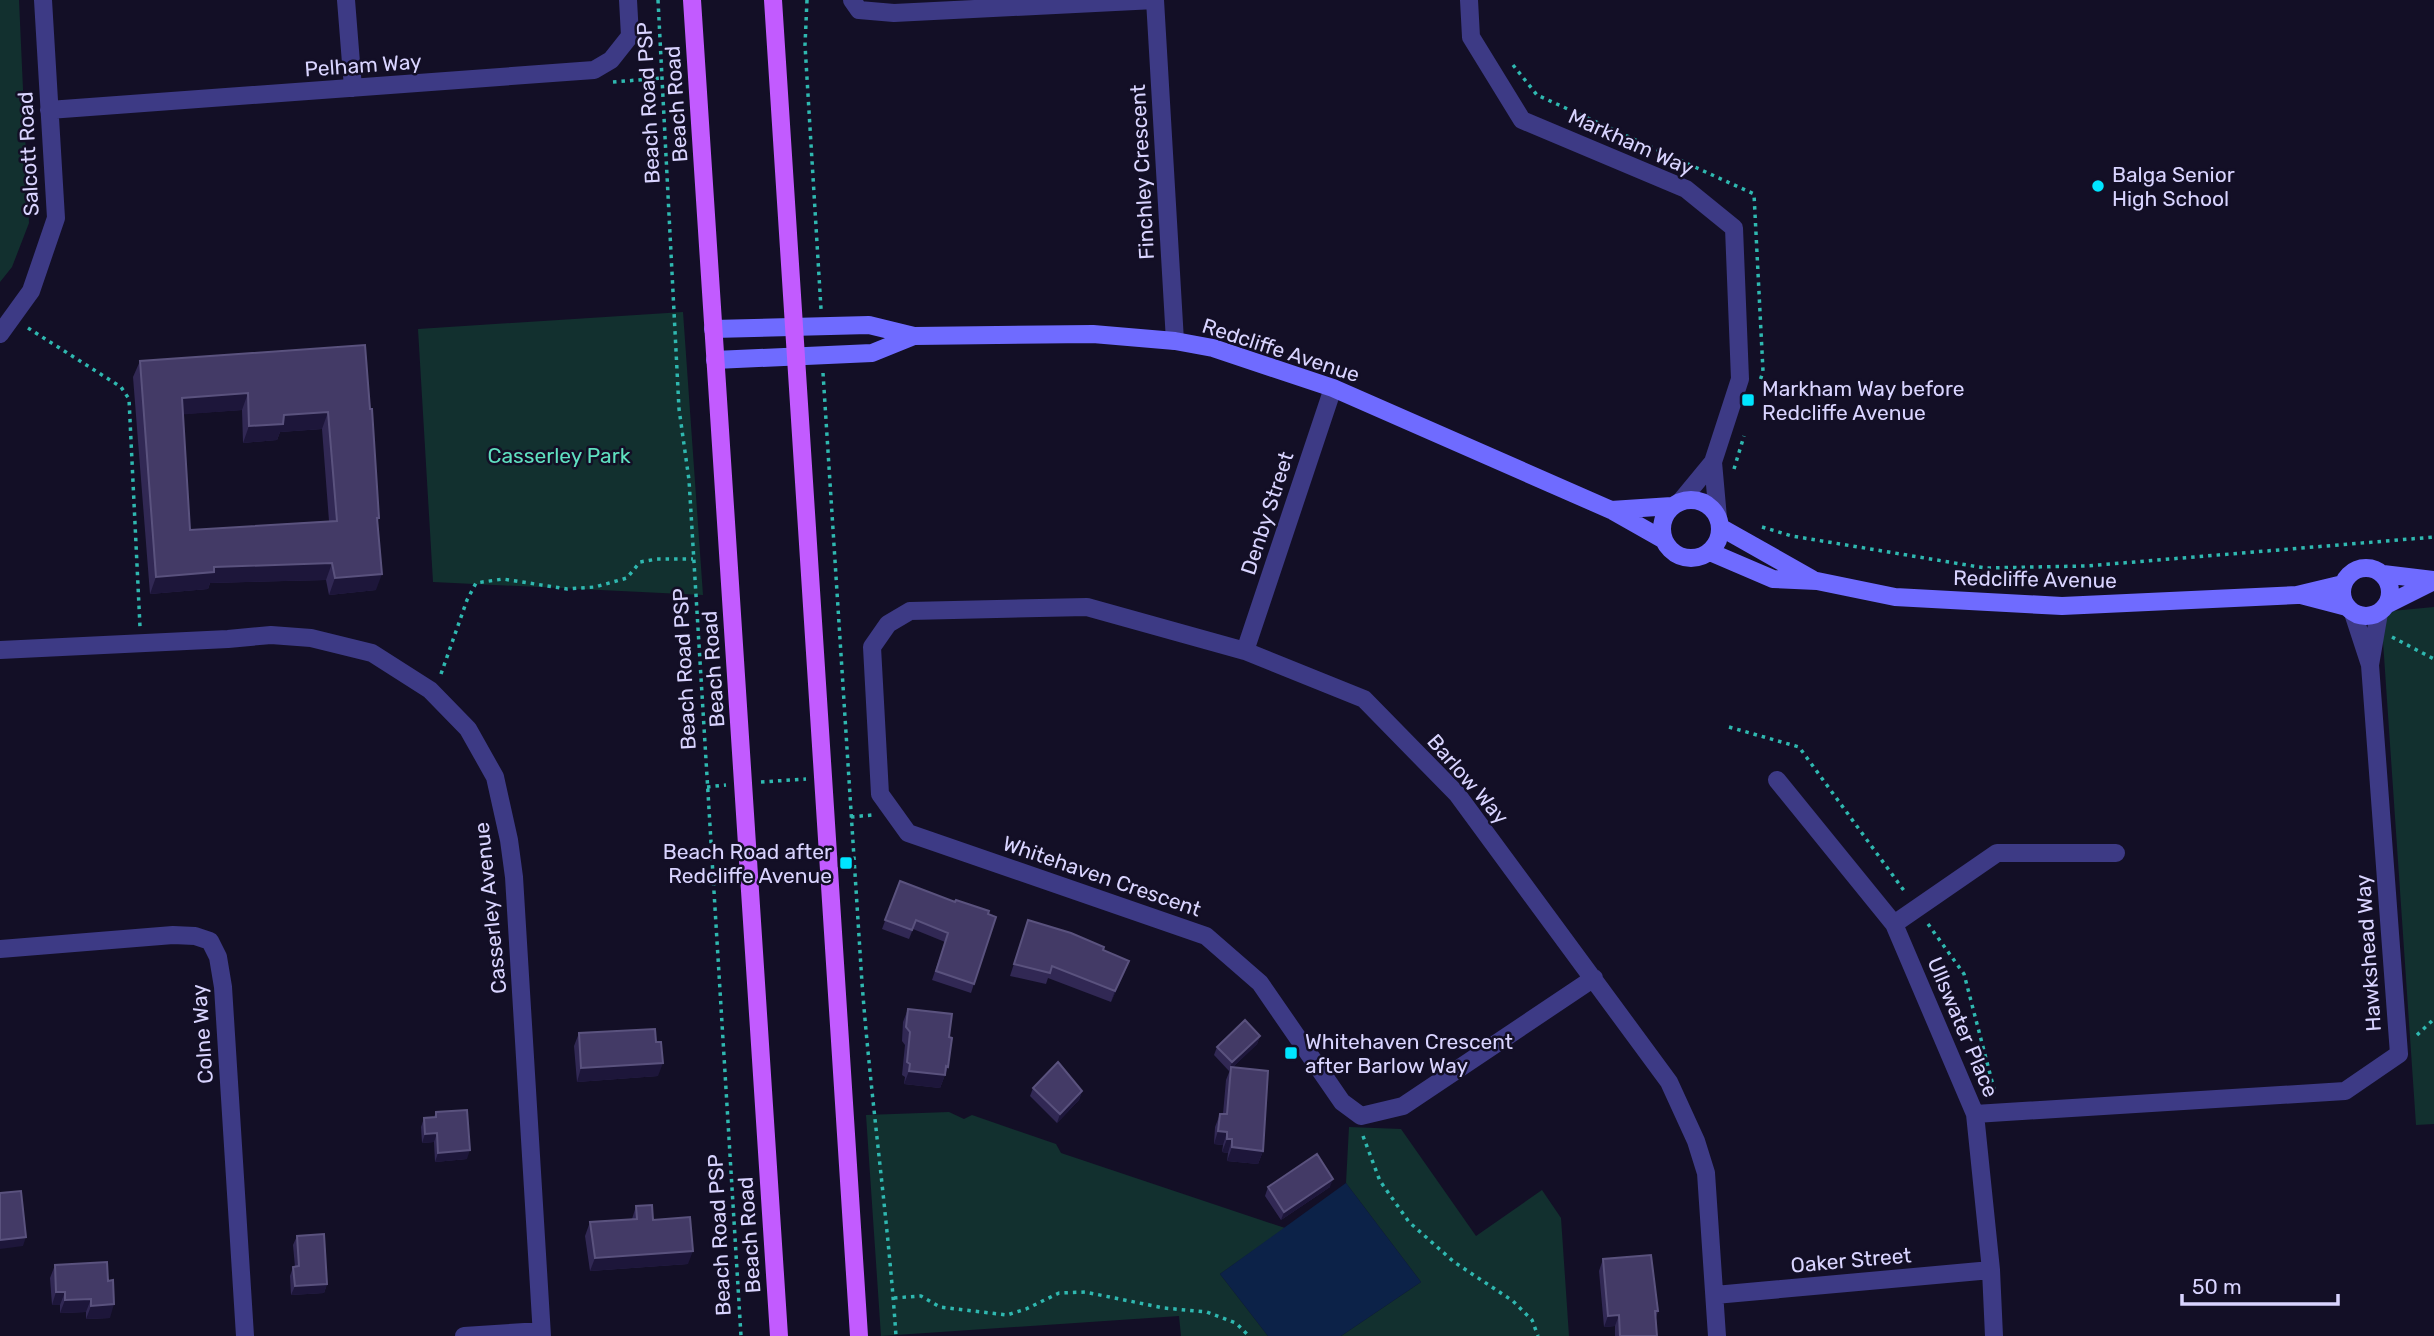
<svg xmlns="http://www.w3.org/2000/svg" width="2434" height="1336" viewBox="0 0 2434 1336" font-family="Rubik,sans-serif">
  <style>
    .green { fill: #12302f }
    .water { fill: #0c2248 }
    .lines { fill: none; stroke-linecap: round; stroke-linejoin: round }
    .path { stroke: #2fb8b0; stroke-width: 3.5; stroke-dasharray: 3.5 5; stroke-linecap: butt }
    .street { stroke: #3d3a85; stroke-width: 18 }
    .secondary { stroke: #6f6bff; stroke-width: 18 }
    .primary { stroke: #c25bff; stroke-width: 18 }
    .wall { fill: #312854; fill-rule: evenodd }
    .shaded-wall { fill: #1d163a }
    .building { fill: #433a66; stroke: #5a527e; stroke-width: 2; fill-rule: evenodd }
    .poi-dot { fill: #00e5ff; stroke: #130f26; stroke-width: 2.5 }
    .labels { text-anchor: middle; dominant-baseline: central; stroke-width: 5; stroke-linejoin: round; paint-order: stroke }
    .street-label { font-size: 21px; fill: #d9d4ff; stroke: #130f26 }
    .poi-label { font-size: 21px; fill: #d9d4ff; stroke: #130f26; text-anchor: start }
    .park-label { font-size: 21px; fill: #5fe0c0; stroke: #130f26 }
  </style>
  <rect width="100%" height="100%" fill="#130f26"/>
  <path class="green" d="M0,0H19L29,223L12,267L0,282Z
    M683,312L703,595L433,582L418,329Z
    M2434,607V1124L2416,1125L2381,612Z
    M949,1112L964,1119L972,1115L1056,1144L1061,1153L1285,1228L1220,1274L1268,1336H1181L1179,1316L881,1336L866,1115Z
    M1349,1127L1401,1129L1476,1236L1542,1190L1561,1218L1569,1336H1341L1421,1282L1346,1183Z"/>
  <path class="water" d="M1346,1183L1421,1282L1341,1336H1268L1220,1274Z"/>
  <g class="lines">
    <path class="path" d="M658,0L679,409L689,480L741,1336
      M807,0L805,45L821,309
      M1513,65L1537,95L1754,194L1763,371L1760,381
      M613,82L663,78
      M28,328L121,387L129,399L140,627
      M823,373L862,983C871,1101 888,1218 896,1336
      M1734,469L1744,436
      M1762,527L1792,536L1985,568L2086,566L2434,537
      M2392,637L2434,659
      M441,674L467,600L476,583L503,579L567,589L595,587L627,578L640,562L657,559H693
      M1729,727L1799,747L1905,892
      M761,782L806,779
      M707,787L726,785
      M851,817L872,815
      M1928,924L1964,974L1995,1093
      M2417,1035L2434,1019
      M1363,1136L1380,1181L1409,1222L1454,1262L1513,1301L1532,1320L1538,1336
      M894,1298L921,1296L940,1307L1007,1315L1026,1309L1059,1293L1085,1292L1164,1308L1207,1312L1236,1323L1249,1336"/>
    <path class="street" d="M346,0L353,88
      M852,0L859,10L894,13L1155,0
      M1155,0L1175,341
      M1469,0L1471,37L1522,120L1686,189L1734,228L1740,379L1713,462L1680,502
      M49,110L594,70L611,60L630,36L628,0
      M0,334L31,291L56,218L43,0
      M1713,462L1718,518
      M0,650L228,639L271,635L311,638L372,653L430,690L468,729L495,777L509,840L514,877L542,1336
      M1245,651L1333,388
      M2370,665L2379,613
      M1777,780L1894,924L1975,1114L1991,1270L1994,1336
      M1894,924L1997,853H2116
      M0,949L173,935L195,936L210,941L218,957L223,987L245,1336
      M1594,978L1403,1106L1361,1116L1342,1102L1260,983L1206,936L908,833L880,794L872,647L888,624L910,611L1087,607L1245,651L1364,699L1457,794L1669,1082L1696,1141L1706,1173L1717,1336
      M1975,1114L2345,1091L2399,1054L2370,665L2353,613
      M1715,1295L1991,1270
      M464,1336L541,1331"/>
    <path class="secondary" d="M713,329L869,325L914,336L1093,334L1175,341L1213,348L1333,388L1611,510L1664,540
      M715,360L872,353L914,336
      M1662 529a29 29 0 1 1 58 0a29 29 0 1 1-58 0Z
      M1611,510L1672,506
      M1720,527L1812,579
      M1710,552L1773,579L1817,581L1895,597L2062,606L2297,595L2343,584
      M2342 592a24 24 0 1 1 48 0a24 24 0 1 1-48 0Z
      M2383,574L2434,580
      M2301,595L2347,607
      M2388,604L2434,581"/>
    <path class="primary" d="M692,0L779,1336
      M773,0L859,1336"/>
  </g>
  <path class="wall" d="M140,361L370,409L379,518L377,523L376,590L329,595L326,580L210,583L208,589L150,594L133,377ZM242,410L243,443L277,440L280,432L322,429L329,521L190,530L183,414Z
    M900,881L996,917L971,993L932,980L945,942L913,929L909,939L882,929Z
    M1028,920L1129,961L1111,1002L1048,978L1046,984L1010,976Z
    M908,1009L949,1037L948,1067L940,1088L904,1084L905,1077L902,1075L905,1045L902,1041L903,1022Z
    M579,1033L658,1076L577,1082L574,1046Z
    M1260,1036L1257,1044L1233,1067L1263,1151L1258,1164L1227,1161L1228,1153L1222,1152L1223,1145L1214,1144L1215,1127L1220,1114H1223L1226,1080L1230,1070L1229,1071L1214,1055L1217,1047Z
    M1033,1088L1082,1091L1079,1100L1057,1123L1030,1096Z
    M436,1112L467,1159L435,1162L434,1142L422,1143L421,1127L424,1118L434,1117Z
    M1268,1187H1330L1281,1220L1265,1196Z
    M636,1206L653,1220L688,1264L590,1271L585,1236L590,1222L632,1219Z
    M297,1236L327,1284L324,1293L291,1295L290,1276L293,1267H295L293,1245Z
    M1603,1259L1658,1311L1656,1318L1657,1336H1615V1326L1604,1327L1599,1271Z
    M55,1265L110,1318L86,1319V1312L60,1313V1305H52L50,1278Z"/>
  <path class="shaded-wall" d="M248,393L242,410L176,415L182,398Z
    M328,412L322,429L280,432L277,440L243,443L249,426L284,415Z
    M332,563L326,580L210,583L208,589L150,594L156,577L214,567Z
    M382,574L376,590L329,595L335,578Z
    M1129,961L1125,972L1111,1002L1115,991Z
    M1260,1036L1257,1044L1229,1071L1232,1062Z
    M663,1063L658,1076L577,1082L581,1068Z
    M909,1071L945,1075L940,1088L904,1084Z
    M1082,1091L1079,1100L1057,1123L1060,1114Z
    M1218,1131L1227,1132L1223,1145L1214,1144Z
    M437,1133L434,1142L422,1143L425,1134Z
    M1227,1139H1232L1228,1153L1222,1152Z
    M1232,1147L1263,1151L1258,1164L1227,1161Z
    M470,1150L467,1159L435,1162L438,1153Z
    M1333,1179L1330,1187L1281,1220L1284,1212Z
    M26,1237L23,1246L0,1249V1240Z
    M693,1251L688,1264L590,1271L595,1258Z
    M327,1284L324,1293L291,1295L295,1286Z
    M56,1292H65L60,1305H52Z
    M91,1299L86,1312L60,1313L65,1300Z
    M114,1304L110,1318L86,1319L91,1306Z
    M1619,1315L1615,1326L1604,1327L1608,1316Z"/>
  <path class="building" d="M365,345L370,409H372L379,518H377L382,574L335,578L332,563L214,567V572L156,577L140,361ZM248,393L249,426L283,424L284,415L328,412L337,521L190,530L182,398Z
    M900,881L955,902L956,900L989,911L988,914L996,917L974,984L936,971L948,933L916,920L912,930L885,920Z
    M1028,920L1071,933L1104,947L1103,950L1129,961L1115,991L1052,966L1050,973L1014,964Z
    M908,1009L952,1014L949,1037L952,1038L948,1067L946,1066L945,1075L909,1071L910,1064L907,1062L910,1032L906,1027Z
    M1245,1020L1260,1036L1232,1062L1217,1047Z
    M655,1029L656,1042H661L663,1063L581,1068L579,1033Z
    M1058,1062L1082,1091L1060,1114L1033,1088Z
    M1231,1067L1268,1071L1263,1151L1232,1147V1139H1227V1132L1218,1131L1220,1114H1227Z
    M467,1110L470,1150L438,1153L437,1133L425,1134L424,1118L436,1117V1112Z
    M1317,1154L1333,1179L1284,1212L1268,1187Z
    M21,1191L26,1237L0,1240V1193Z
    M652,1205L653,1220L690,1217L693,1251L595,1258L590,1222L637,1219L636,1206Z
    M324,1234L327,1284L295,1286L293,1267L299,1266L297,1236Z
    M1651,1255L1658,1311H1655L1657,1336H1620L1619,1315L1608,1316L1603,1259Z
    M107,1262L108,1281L113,1280L114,1304L91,1306V1299L65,1300V1292H56L55,1265Z"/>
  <g class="poi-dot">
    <circle cx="2098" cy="186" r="7"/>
    <rect x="1741" y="393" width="14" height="14" rx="3.5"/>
    <rect x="839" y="856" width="14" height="14" rx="3.5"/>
    <rect x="1284" y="1046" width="14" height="14" rx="3.5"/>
  </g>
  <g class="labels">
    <g class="street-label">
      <text transform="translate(363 65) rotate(-4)">Pelham Way</text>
      <text transform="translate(648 103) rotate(-93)">Beach Road PSP</text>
      <text transform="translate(676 104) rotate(-94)">Beach Road</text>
      <text transform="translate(1631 142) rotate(24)">Markham Way</text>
      <text transform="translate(28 154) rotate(-93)">Salcott Road</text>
      <text transform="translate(1142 172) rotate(-93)">Finchley Crescent</text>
      <text transform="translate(1281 350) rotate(18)">Redcliffe Avenue</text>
      <text transform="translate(1267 513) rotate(-72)">Denby Street</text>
      <text transform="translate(2035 579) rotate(1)">Redcliffe Avenue</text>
      <text transform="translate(684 669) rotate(-93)">Beach Road PSP</text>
      <text transform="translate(713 669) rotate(-94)">Beach Road</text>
      <text transform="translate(1468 779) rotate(49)">Barlow Way</text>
      <text transform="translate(1102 876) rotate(19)">Whitehaven Crescent</text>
      <text transform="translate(490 908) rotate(-96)">Casserley Avenue</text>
      <text transform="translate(2368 953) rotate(-94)">Hawkshead Way</text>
      <text transform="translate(1963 1027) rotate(67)">Ullswater Place</text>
      <text transform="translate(202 1034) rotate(-94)">Colne Way</text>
      <text transform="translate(719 1235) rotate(-93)">Beach Road PSP</text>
      <text transform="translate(749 1235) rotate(-94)">Beach Road</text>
      <text transform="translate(1851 1260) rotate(-5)">Oaker Street</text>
    </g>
    <g class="poi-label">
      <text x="2112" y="174">Balga Senior<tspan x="2112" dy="24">High School</tspan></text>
      <text x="1762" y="388">Markham Way before<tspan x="1762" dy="24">Redcliffe Avenue</tspan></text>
      <text x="832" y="851" text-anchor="end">Beach Road after<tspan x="832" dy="24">Redcliffe Avenue</tspan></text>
      <text x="1305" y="1041">Whitehaven Crescent<tspan x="1305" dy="24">after Barlow Way</tspan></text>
    </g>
    <g class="park-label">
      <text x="559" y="455">Casserley Park</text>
    </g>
  </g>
  <path d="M2182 1294v10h156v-10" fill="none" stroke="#d9d4ff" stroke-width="3.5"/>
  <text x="2192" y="1294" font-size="21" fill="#d9d4ff" stroke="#130f26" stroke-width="5" paint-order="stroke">50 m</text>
</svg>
